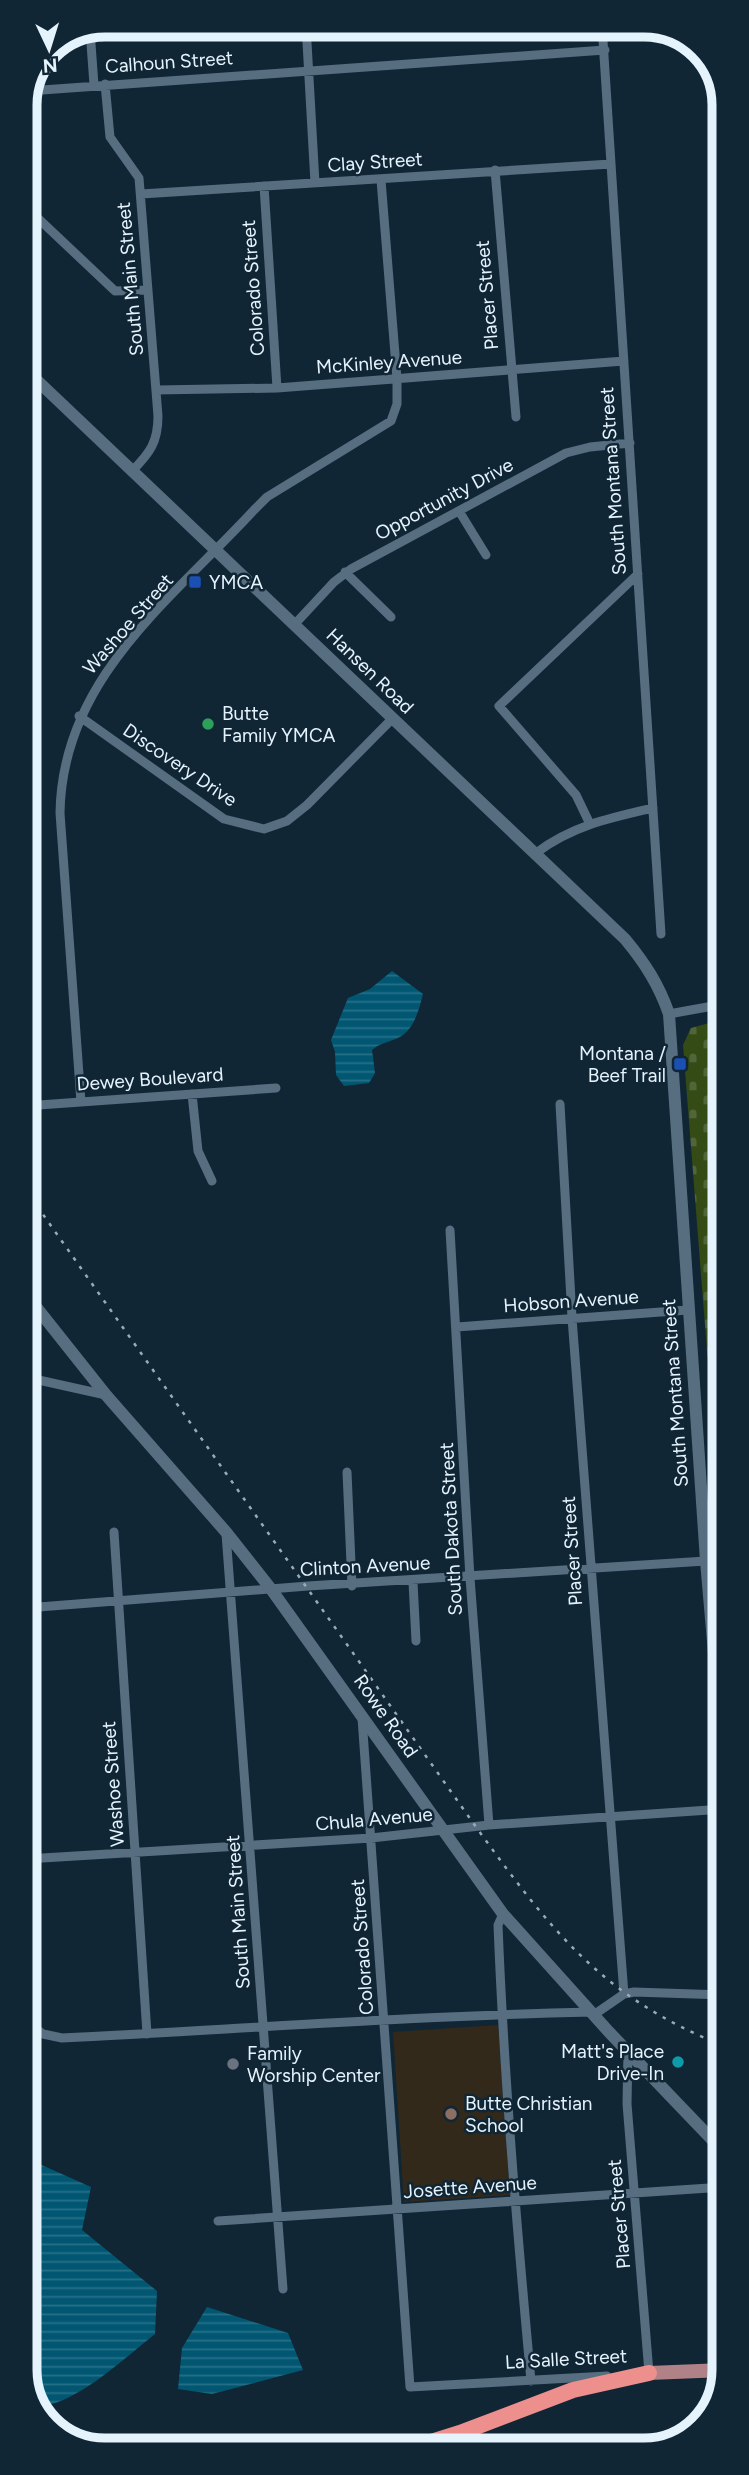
<svg xmlns="http://www.w3.org/2000/svg" width="749" height="2475" viewBox="0 0 749 2475" font-family="Figtree,sans-serif">
  <style>
    .education { fill: #33291a }
    .cemetery { fill: url(#cemetery-stones) }
    .water { fill: url(#water-rules) }
    .lines { fill: none; stroke-linecap: round; stroke-linejoin: round }
    .street { stroke: #566e80; stroke-width: 9 }
    .secondary { stroke: #566e80; stroke-width: 12 }
    .primary { stroke: #b08288; stroke-width: 14 }
    .highway { stroke: #ec8f8d; stroke-width: 16 }
    .rail { stroke: #9aabb7; stroke-width: 2.5; stroke-dasharray: 3.5 7; stroke-linecap: butt }
    .transit-dot { fill: #1a4fb4; stroke: #102635; stroke-width: 2.5 }
    .leisure-dot { fill: #2e9e5b; stroke: #102635; stroke-width: 2.5 }
    .culture-dot { fill: #0f9aa8; stroke: #102635; stroke-width: 2.5 }
    .worship-dot { fill: #6b7280; stroke: #102635; stroke-width: 2.5 }
    .education-dot { fill: #8d6e63; stroke: #102635; stroke-width: 2.5 }
    .labels { text-anchor: middle; dominant-baseline: central; stroke-width: 5; stroke-linejoin: round; paint-order: stroke }
    .street-label { font-size: 19px; fill: #e5f3fd; stroke: #102635 }
    .poi-label { font-size: 19px; fill: #e5f3fd; stroke: #102635; text-anchor: start }
    .rim { fill: none; stroke: #e5f3fd; stroke-width: 9 }
  </style>
  <defs>
    <pattern id="cemetery-stones" width="16" height="16" patternUnits="userSpaceOnUse" patternTransform="scale(1.75)"><rect width="16" height="16" fill="#354b16"/><path d="M2 7V4a2 2 0 0 1 4 0v3zM10 15v-3a2 2 0 0 1 4 0v3z" fill="#526539"/></pattern>
    <pattern id="water-rules" width="6" height="5" patternUnits="userSpaceOnUse" patternTransform="scale(1.75)"><rect width="6" height="5" fill="#015772"/><path d="M0 2.5h6" fill="none" stroke="#267087"/></pattern>
  </defs>
  <rect width="100%" height="100%" fill="#102635"/>
  <path class="education" d="M498,2025L510,2195L404,2202L393,2032Z"/>
  <path class="cemetery" d="M724,1019V1567L683,1045L691,1028Z"/>
  <path class="water" d="M392,971L423,994C418,1013 413,1034 393,1040C385,1043 379,1044 372,1050L375,1073L369,1083L344,1086L336,1075L335,1052L331,1040L348,998L370,989Z
    M26,2158L91,2187L82,2230L157,2291L155,2334C123,2359 78,2403 38,2407L26,2387Z
    M207,2307L288,2333L303,2370L212,2394L178,2389L182,2348Z"/>
  <g class="lines">
    <path class="street" d="M306,25L315,183
      M602,25L661,934
      M90,30L94,85
      M105,84L110,137L139,178L158,416C158,442 150,453 132,471
      M28,91L605,50
      M495,170L516,417
      M264,186L277,388
      M141,194L611,164
      M25,206L115,291L147,290
      M156,390L277,388L624,361
      M459,511L486,555
      M345,572L391,617
      M294,625L334,582L351,569L566,453L590,447L630,443
      M79,716L224,819L264,829L287,821L307,805L392,719
      M589,822L576,795L499,706L638,574
      M536,853C572,826 609,818 653,808
      M669,1014L724,1004
      M192,1094L198,1151L212,1181
      M81,1102L60,813C62,679 170,601 254,510L267,497L391,421L397,404V379L381,180
      M560,1104L572,1318L624,1994
      M25,1106L276,1088
      M450,1230L470,1578L489,1825
      M457,1327L688,1310
      M25,1377L106,1395
      M347,1472L352,1586
      M114,1532L147,2034
      M226,1534L283,2289
      M413,1582L416,1641
      M26,1608L308,1586L706,1561
      M362,1718L410,2387L607,2376
      M26,1859L371,1838L489,1825L724,1809
      M26,1902L34,2028
      M503,1914L498,1925C504,2077 517,2229 531,2381
      M595,2014L624,1994L634,1992L724,1995
      M26,2021L43,2034L62,2038C239,2029 415,2016 592,2012
      M628,2051L627,2104L649,2373L645,2374
      M218,2221L724,2187"/>
    <path class="secondary" d="M25,369L625,939C645,963 659,985 669,1014L706,1561L724,1769
      M25,1293L106,1395L226,1532L271,1589L503,1914L609,2032L724,2152"/>
    <path class="primary" d="M649,2373L724,2370"/>
    <path class="highway" d="M406,2450L460,2433L573,2390L649,2373"/>
    <path class="rail" d="M25,1189L476,1827C550,1929 602,1998 724,2046"/>
  </g>
  <g class="transit-dot">
    <rect x="188" y="575" width="14" height="14" rx="3.5"/>
    <rect x="673" y="1057" width="14" height="14" rx="3.5"/>
  </g>
  <circle class="leisure-dot" cx="208" cy="724" r="7"/>
  <circle class="culture-dot" cx="678" cy="2062" r="7"/>
  <circle class="worship-dot" cx="233" cy="2064" r="7"/>
  <circle class="education-dot" cx="451" cy="2114" r="7"/>
  <g class="labels">
    <g class="street-label">
      <text transform="translate(169 62) rotate(-4)">Calhoun Street</text>
      <text transform="translate(375 162) rotate(-4)">Clay Street</text>
      <text transform="translate(130 279) rotate(-95)">South Main Street</text>
      <text transform="translate(253 288) rotate(-94)">Colorado Street</text>
      <text transform="translate(487 295) rotate(-95)">Placer Street</text>
      <text transform="translate(389 362) rotate(-4)">McKinley Avenue</text>
      <text transform="translate(613 481) rotate(-94)">South Montana Street</text>
      <text transform="translate(444 499) rotate(-28)">Opportunity Drive</text>
      <text transform="translate(128 624) rotate(-49)">Washoe Street</text>
      <text transform="translate(370 671) rotate(44)">Hansen Road</text>
      <text transform="translate(180 765) rotate(34)">Discovery Drive</text>
      <text transform="translate(150 1079) rotate(-4)">Dewey Boulevard</text>
      <text transform="translate(571 1301) rotate(-4)">Hobson Avenue</text>
      <text transform="translate(675 1393) rotate(-94)">South Montana Street</text>
      <text transform="translate(451 1529) rotate(-93)">South Dakota Street</text>
      <text transform="translate(572 1551) rotate(-94)">Placer Street</text>
      <text transform="translate(365 1566) rotate(-3)">Clinton Avenue</text>
      <text transform="translate(386 1716) rotate(55)">Rowe Road</text>
      <text transform="translate(113 1784) rotate(-94)">Washoe Street</text>
      <text transform="translate(374 1819) rotate(-5)">Chula Avenue</text>
      <text transform="translate(238 1912) rotate(-94)">South Main Street</text>
      <text transform="translate(362 1947) rotate(-94)">Colorado Street</text>
      <text transform="translate(470 2187) rotate(-4)">Josette Avenue</text>
      <text transform="translate(619 2214) rotate(-95)">Placer Street</text>
      <text transform="translate(566 2359) rotate(-3)">La Salle Street</text>
    </g>
    <g class="poi-label">
      <text x="209" y="582">YMCA</text>
      <text x="222" y="713">Butte<tspan x="222" dy="22">Family YMCA</tspan></text>
      <text x="666" y="1053" text-anchor="end">Montana /<tspan x="666" dy="22">Beef Trail</tspan></text>
      <text x="664" y="2051" text-anchor="end">Matt's Place<tspan x="664" dy="22">Drive-In</tspan></text>
      <text x="247" y="2053">Family<tspan x="247" dy="22">Worship Center</tspan></text>
      <text x="465" y="2103">Butte Christian<tspan x="465" dy="22">School</tspan></text>
    </g>
  </g>
  <path d="M0 0H749V2475H0ZM105 37H644A68 68 0 0 1 712 105V2370A68 68 0 0 1 644 2438H105A68 68 0 0 1 37 2370V105A68 68 0 0 1 105 37Z" fill="#102635" fill-rule="evenodd"/>
  <path class="rim" d="M105 37H644A68 68 0 0 1 712 105V2370A68 68 0 0 1 644 2438H105A68 68 0 0 1 37 2370V105A68 68 0 0 1 105 37Z"/>
  <g transform="translate(49 49) rotate(176)" stroke="#102635" stroke-width="5" paint-order="stroke">
  <path d="M0-5L12 26L0 18L-12 26Z" fill="#e5f3fd"/>
  <text y="-10" font-size="19" font-weight="bold" text-anchor="middle" fill="#e5f3fd">N</text>
  </g>
</svg>
